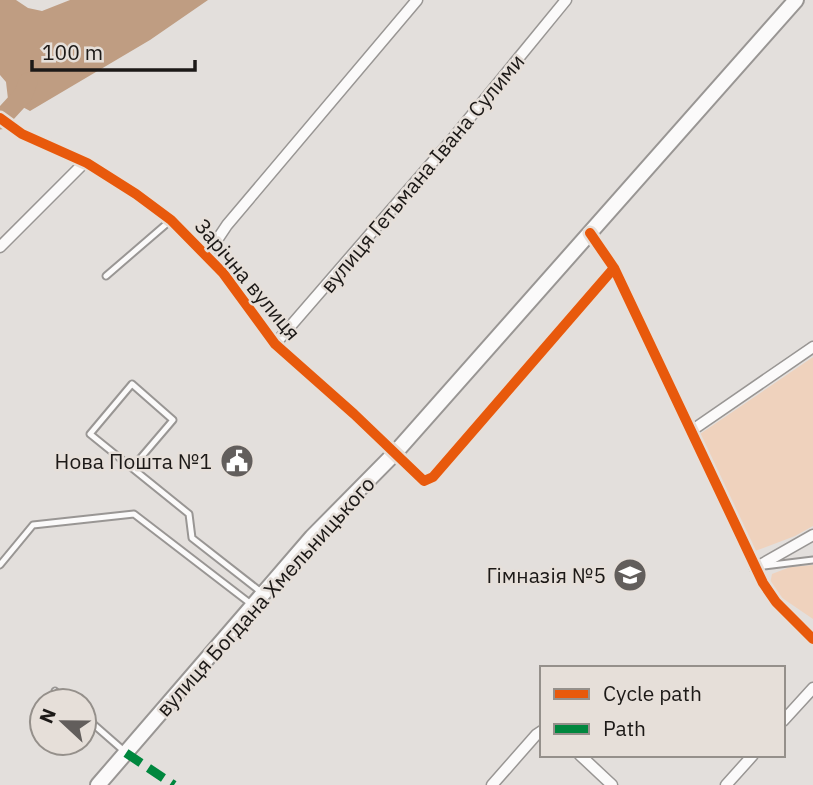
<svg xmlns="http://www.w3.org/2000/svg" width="813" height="785" viewBox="0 0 813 785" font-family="'IBM Plex Sans',sans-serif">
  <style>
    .green { fill: #efd2bd }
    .water { fill: #bf9d82 }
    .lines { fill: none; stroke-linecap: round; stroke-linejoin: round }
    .river { stroke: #bf9d82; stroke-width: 19 }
    .lane-casing { stroke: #999694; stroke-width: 9 }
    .street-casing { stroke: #999694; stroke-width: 13 }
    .secondary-casing { stroke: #999694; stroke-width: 18 }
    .lane { stroke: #fbfafa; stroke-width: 5 }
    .street { stroke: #fbfafa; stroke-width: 10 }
    .secondary { stroke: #fbfafa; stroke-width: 14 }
    .quiet { stroke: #00873e; stroke-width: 9; stroke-dasharray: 18 9; stroke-linecap: butt }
    .cycleway-casing { stroke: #e6dfd9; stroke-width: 15 }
    .cycleway { stroke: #e8590c; stroke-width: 10 }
    .labels { text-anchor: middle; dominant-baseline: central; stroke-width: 5; stroke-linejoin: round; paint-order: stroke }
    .street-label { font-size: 21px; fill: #1c1917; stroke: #e6dfd9 }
    .poi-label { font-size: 21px; fill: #1c1917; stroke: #e6dfd9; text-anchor: end }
  </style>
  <rect width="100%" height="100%" fill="#e3dfdc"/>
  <path class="green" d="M813,357V526L795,536L755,551L700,434Z
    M813,565V619L769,589L772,574L790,567Z"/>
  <path class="water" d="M0,0H16L28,8L42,11L70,0H208L150,40L30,111L8,99L6,82L0,75Z"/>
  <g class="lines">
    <path class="river" d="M0,120L23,95L28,82"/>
    <defs>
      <path id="lane" d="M106,276L171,220
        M132,468L173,420L132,384L90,434L189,514L192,538L261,592
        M0,565L33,525L134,514L251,604
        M764,566L813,560
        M55,691L66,701
        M84,716L124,751"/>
      <path id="street" d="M0,118L22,134L87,163L136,194L171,220L223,273L275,344L354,414L424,481L433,477L614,268
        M590,233L614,268L763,583L776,602L813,639
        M0,247L85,162
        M207,255L227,225L417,0
        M275,344L449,143L566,0
        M691,431L813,347
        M755,568L813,535
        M783,721L813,688
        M580,755L612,785
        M492,785L536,735L542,731
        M726,785L753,755"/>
      <path id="secondary" d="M98,785L312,537L395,453L796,0"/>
    </defs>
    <use href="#lane" class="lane-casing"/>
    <use href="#street" class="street-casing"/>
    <use href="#secondary" class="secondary-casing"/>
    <use href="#lane" class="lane"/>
    <use href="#street" class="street"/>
    <use href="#secondary" class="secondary"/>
    <path class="quiet" d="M126,753L174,785"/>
    <defs>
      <path id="cycleway" d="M0,118L22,134L87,163L136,194L171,220L223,273L275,344L354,414L424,481L433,477L614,268
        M590,233L614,268L763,583L776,602L813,639"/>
    </defs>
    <use href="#cycleway" class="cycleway-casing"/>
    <use href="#cycleway" class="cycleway"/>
  </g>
  <defs>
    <symbol id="civic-disc" viewBox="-11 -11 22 22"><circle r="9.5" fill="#625e5c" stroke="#e6dfd9"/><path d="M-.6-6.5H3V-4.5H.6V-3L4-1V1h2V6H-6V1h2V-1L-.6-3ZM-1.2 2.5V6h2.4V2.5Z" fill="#fff"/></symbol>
    <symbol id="school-disc" viewBox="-11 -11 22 22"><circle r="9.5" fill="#625e5c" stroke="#e6dfd9"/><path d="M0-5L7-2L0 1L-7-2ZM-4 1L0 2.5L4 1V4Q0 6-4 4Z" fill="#fff"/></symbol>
  </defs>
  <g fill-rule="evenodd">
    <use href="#civic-disc" x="218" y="442" width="38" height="38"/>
    <use href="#school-disc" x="611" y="556" width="38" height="38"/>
  </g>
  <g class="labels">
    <g class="street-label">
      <text transform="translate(422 173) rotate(-50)">вулиця Гетьмана Івана Сулими</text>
      <text transform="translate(248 279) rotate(50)">Зарічна вулиця</text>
      <text transform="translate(265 596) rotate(-48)">вулиця Богдана Хмельницького</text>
    </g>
    <g class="poi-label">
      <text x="212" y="461">Нова Пошта №1</text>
      <text x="606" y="575">Гімназія №5</text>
    </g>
  </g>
  <rect x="540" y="666" width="245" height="91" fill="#e6dfd9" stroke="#95908b" stroke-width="2"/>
  <rect x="554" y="689" width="35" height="10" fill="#e8590c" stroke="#95908b" stroke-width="2"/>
  <text x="603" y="701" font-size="21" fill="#1c1917">Cycle path</text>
  <rect x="554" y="724" width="35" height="10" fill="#00873e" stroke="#95908b" stroke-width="2"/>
  <text x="603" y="736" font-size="21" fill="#1c1917">Path</text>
  <g transform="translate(63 722) rotate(292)"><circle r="33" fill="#e6dfd9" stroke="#95908b" stroke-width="2"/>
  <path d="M0-5L12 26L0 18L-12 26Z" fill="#625e5c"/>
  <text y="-10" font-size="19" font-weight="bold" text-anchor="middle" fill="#1c1917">N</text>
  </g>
  <path d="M32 60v10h163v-10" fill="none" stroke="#1c1917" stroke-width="3.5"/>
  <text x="42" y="60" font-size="21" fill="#1c1917" stroke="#e6dfd9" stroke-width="5" paint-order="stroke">100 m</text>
</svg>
